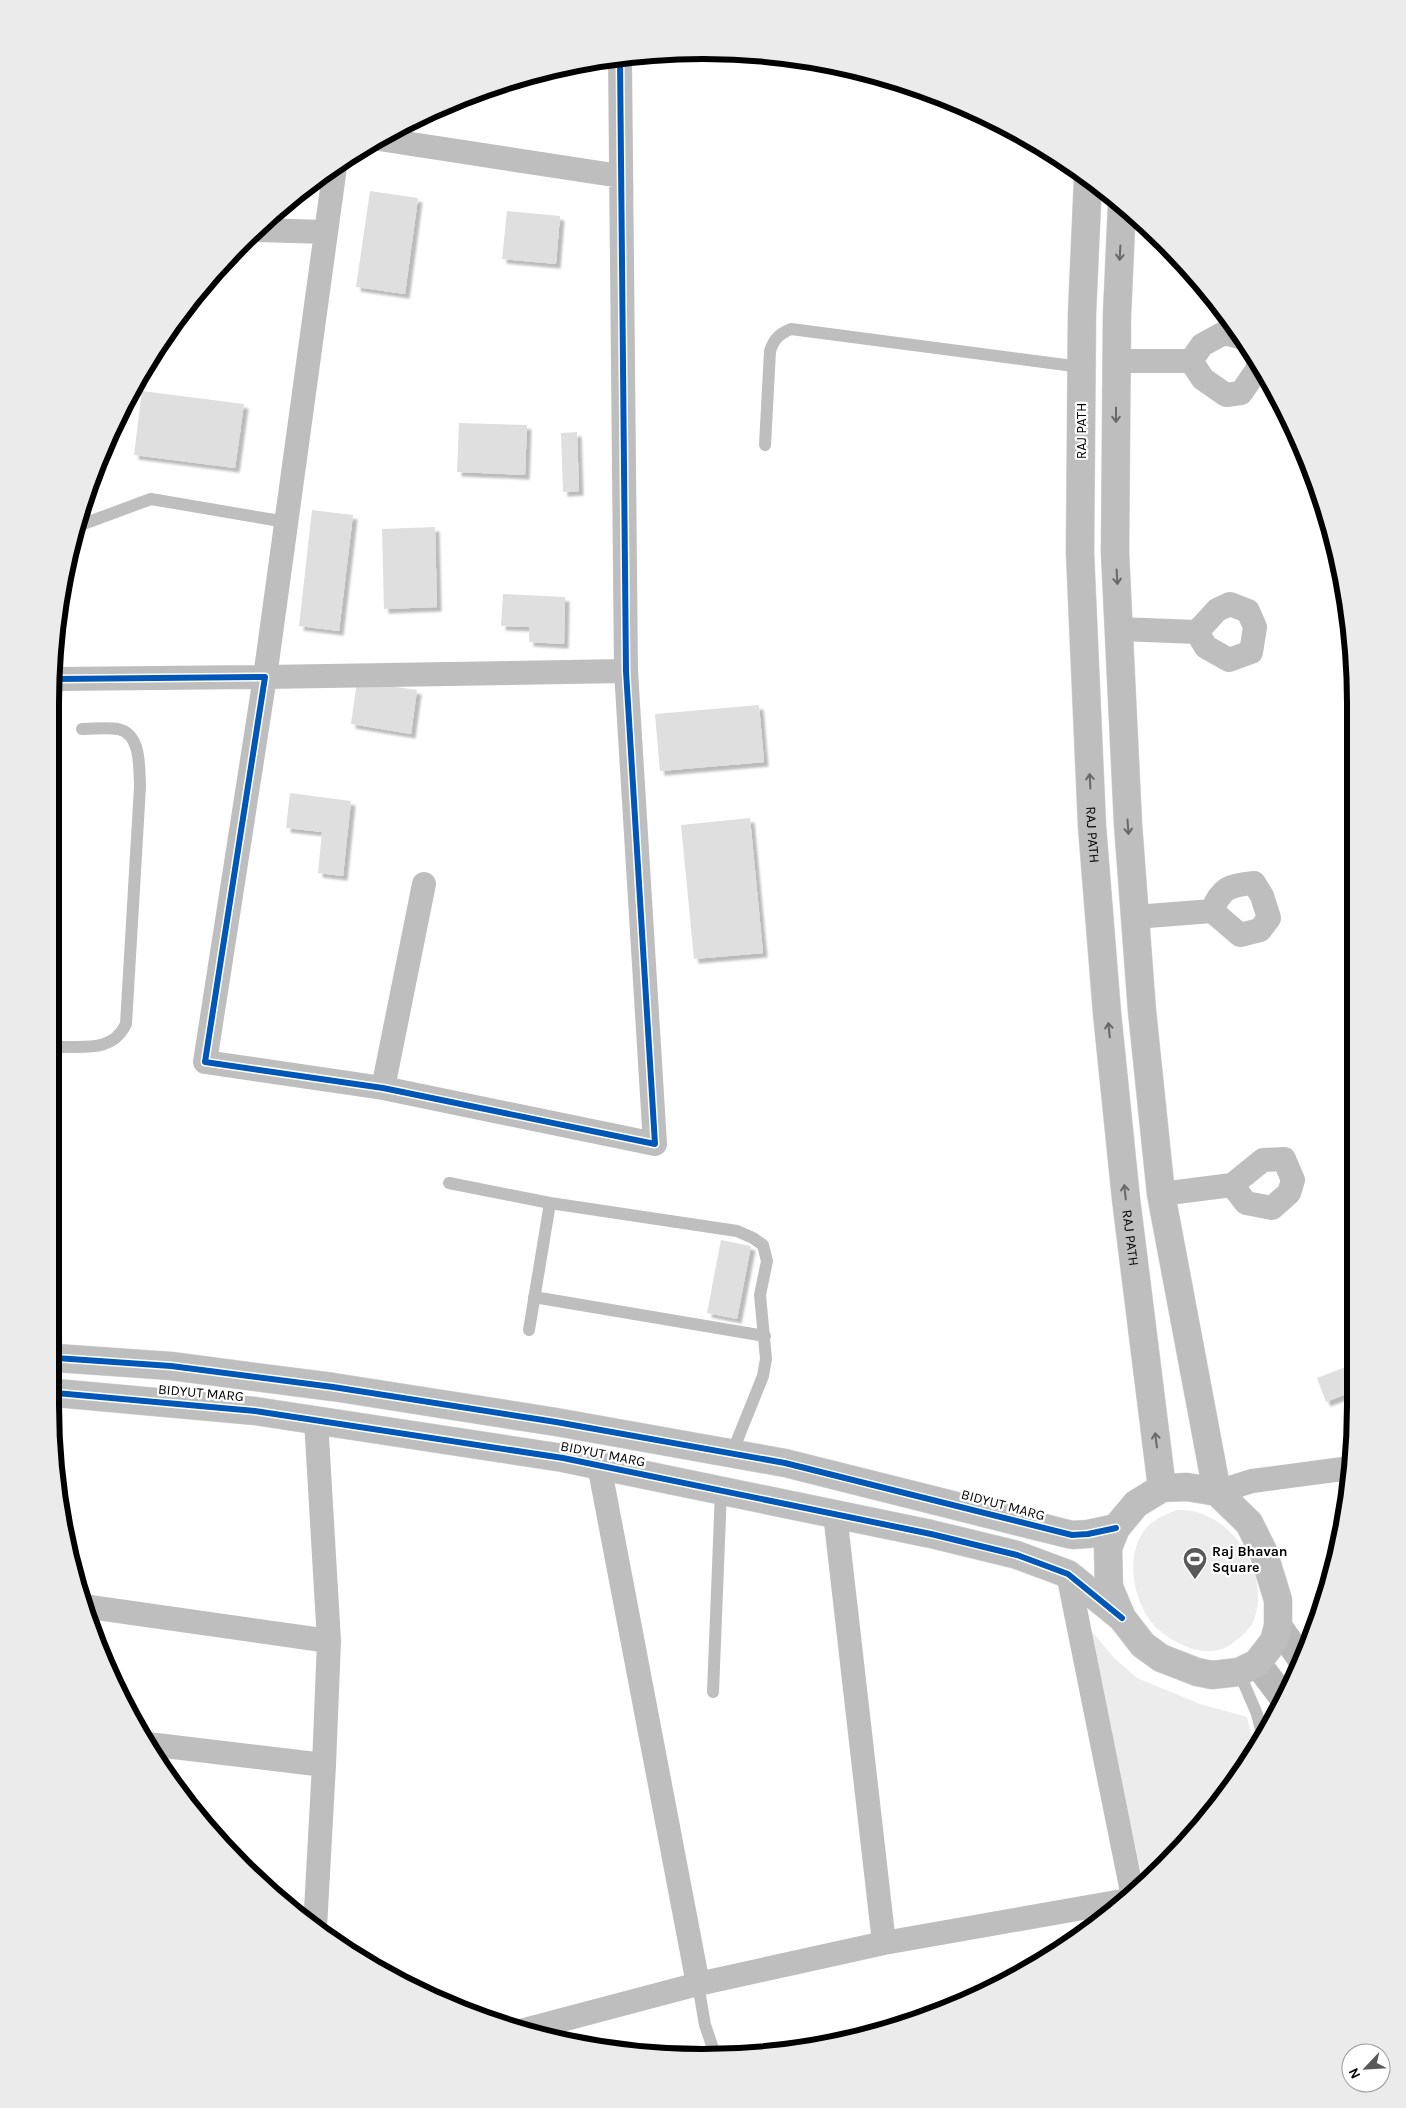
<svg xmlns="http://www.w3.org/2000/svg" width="1406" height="2108" viewBox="0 0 1406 2108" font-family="Karla,sans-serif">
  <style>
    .green { fill: #ececec }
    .building { fill: #dfdfdf; filter: url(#shadow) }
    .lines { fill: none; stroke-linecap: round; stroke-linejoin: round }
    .primary-casing { stroke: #dbdbdb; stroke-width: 29 }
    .lane { stroke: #bebebe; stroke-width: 12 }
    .street { stroke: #bebebe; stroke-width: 24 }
    .secondary { stroke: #b8b8b8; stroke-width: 28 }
    .primary { stroke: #bebebe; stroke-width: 28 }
    .cycleway-casing { stroke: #fff; stroke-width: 9 }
    .cycleway { stroke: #0057b8; stroke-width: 6 }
    .oneway { stroke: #686868 }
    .labels { text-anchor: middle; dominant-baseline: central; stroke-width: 4.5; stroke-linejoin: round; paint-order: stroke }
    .street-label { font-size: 14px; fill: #000; stroke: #fff }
    .poi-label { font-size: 14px; font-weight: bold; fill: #000; stroke: #fff; text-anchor: start }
    .rim { fill: none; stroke: #000; stroke-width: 6 }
  </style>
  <defs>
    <filter id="shadow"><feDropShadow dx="4.5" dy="4.5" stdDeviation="1" flood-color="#0004"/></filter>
  </defs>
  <rect width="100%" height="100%" fill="#fff"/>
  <path class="green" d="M1177,1510C1228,1507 1270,1570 1255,1617C1251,1629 1242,1636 1233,1643C1219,1653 1206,1653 1190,1648C1180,1644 1168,1638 1160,1631C1134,1609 1122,1555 1147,1527C1155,1519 1166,1514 1177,1510Z
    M1088,1627L1114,1658L1137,1678L1200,1704L1247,1717L1254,1746L1194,1836L1144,1886Z"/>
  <path class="building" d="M370,191L418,198L405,294L356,287Z
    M507,211L560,216L556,264L502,259Z
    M142,391L244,404L235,468L134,455Z
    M459,423L527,425L525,475L457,472Z
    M577,432L579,491L563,492L561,433Z
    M312,510L353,515L339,631L299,626Z
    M435,527L437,607L384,609L382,529Z
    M503,594L565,597L564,644L529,642V627L501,626Z
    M357,681L417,690L411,734L351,724Z
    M759,705L764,762L660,771L655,714Z
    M290,793L351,801L343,876L318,873L322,832L286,828Z
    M750,818L763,953L694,959L681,825Z
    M721,1240L751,1246L737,1319L707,1313Z
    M1351,1365V1392L1326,1402L1317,1378Z"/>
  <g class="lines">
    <defs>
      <g id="primary">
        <path id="s1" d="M1088,179L1082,314L1080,552L1092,826L1107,1013L1126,1199L1162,1488"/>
        <path d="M1122,204L1117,315L1115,552L1128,824L1142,1011L1161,1194L1217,1492"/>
        <path d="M56,1358L171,1366L333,1387L556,1422L785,1463L1072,1535L1088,1534L1116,1528"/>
        <path d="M56,1393L255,1411L563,1458L931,1534L1017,1555L1068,1574L1122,1618"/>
        <path d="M1187,1487L1217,1492L1249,1523L1263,1551L1278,1600V1626L1274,1641L1257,1663L1239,1672L1212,1675L1197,1672L1161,1658L1143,1645L1122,1618L1109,1587L1108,1548L1116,1528L1136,1504L1162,1488Z"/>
      </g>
    </defs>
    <use href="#primary" class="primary-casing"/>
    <path class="lane" d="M765,445L770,351C774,339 779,334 791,329L1081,367
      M75,527L151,499L286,522
      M56,1047C84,1046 112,1053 126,1024L140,787C139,769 142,734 118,729C107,727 93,729 82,729
      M449,1183L550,1203L737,1231L753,1238L763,1245L767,1261L760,1295L766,1359L763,1376L732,1453
      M534,1297L765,1336
      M529,1330L550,1203
      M1239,1672L1257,1714L1262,1734
      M713,1692L721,1491
      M698,1984L705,2025L716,2057"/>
    <path class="street" d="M379,139L620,176
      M335,167L265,677L626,671
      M258,230L326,232
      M1117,361H1191
      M1191,361L1203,379L1226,395L1241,393L1259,367L1258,365
      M1191,361L1202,345L1224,333L1240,337
      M1119,629L1197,632L1217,610L1230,604L1248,611L1255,627L1251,652L1229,660L1206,647L1197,632
      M56,679L265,677L205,1062L383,1088L655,1144L626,671L620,58
      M1135,917L1212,911C1221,888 1229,885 1254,883L1262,896L1269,918L1260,930L1240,935L1212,911
      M383,1088L424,884
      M1161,1194L1232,1185L1263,1160L1284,1159L1293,1180L1289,1193L1272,1208L1246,1203L1232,1185
      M1217,1492L1252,1481L1350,1468
      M1068,1574L1133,1897
      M83,1606L329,1641
      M148,1744L324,1765
      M315,1928L324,1765L329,1641L316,1420
      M884,1943L1128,1900
      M698,1984L884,1943L835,1514
      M524,2030L698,1984L599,1465"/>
    <path class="secondary" d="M1278,1626L1302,1660
      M1257,1663L1285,1700"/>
    <use href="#primary" class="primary"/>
    <defs>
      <path id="cycleway" d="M56,679L265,677L205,1062L383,1088L655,1144L626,671L620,58
        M56,1358L171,1366L333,1387L556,1422L785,1463L1072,1535L1088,1534L1116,1528
        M56,1393L255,1411L563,1458L931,1534L1017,1555L1068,1574L1122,1618"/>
    </defs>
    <use href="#cycleway" class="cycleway-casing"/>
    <use href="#cycleway" class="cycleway"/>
  </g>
  <defs><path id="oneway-shaft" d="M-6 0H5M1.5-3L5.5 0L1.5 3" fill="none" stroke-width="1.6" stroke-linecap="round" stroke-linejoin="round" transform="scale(1.25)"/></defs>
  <g class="oneway">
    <use href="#oneway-shaft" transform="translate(1120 253) rotate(93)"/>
    <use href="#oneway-shaft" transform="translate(1116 415) rotate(90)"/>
    <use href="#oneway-shaft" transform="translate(1117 577) rotate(87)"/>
    <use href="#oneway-shaft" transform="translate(1090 781) rotate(-93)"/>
    <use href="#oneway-shaft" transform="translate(1128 827) rotate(86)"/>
    <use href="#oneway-shaft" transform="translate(1109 1030) rotate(-96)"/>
    <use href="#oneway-shaft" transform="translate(1125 1192) rotate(-96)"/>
    <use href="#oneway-shaft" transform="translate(1156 1440) rotate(-97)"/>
  </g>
  <defs>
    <symbol id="stadium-pin" viewBox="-11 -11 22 30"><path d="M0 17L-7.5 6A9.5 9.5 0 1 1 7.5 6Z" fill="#595959" stroke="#fff"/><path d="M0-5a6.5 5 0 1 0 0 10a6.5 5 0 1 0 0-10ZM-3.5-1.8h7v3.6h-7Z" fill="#fff"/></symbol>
  </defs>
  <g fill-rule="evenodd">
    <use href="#stadium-pin" x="1181" y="1545" width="28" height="38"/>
  </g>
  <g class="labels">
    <g class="street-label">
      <text transform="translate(1081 431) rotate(-90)">RAJ PATH</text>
      <text stroke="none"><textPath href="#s1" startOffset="656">RAJ PATH</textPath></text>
      <text stroke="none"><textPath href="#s1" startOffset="1061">RAJ PATH</textPath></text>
      <text transform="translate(201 1393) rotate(5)">BIDYUT MARG</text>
      <text transform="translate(603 1454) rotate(11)">BIDYUT MARG</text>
      <text transform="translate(1003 1505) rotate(15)">BIDYUT MARG</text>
    </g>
    <g class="poi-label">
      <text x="1212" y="1551">Raj Bhavan<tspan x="1212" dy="16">Square</tspan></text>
    </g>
  </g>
  <path d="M0 0H1406V2108H0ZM703 59H703A644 644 0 0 1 1347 703V1405A644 644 0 0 1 703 2049H703A644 644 0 0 1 59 1405V703A644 644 0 0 1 703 59Z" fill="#ebebeb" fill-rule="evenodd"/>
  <path class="rim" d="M703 59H703A644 644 0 0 1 1347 703V1405A644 644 0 0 1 703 2049H703A644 644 0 0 1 59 1405V703A644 644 0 0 1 703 59Z"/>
  <g transform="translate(1366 2068) rotate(245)"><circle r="24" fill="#ffffff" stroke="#999999"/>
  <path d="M0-4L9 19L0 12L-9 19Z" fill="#595959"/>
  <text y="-8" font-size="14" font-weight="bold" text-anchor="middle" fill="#000000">N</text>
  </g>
</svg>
